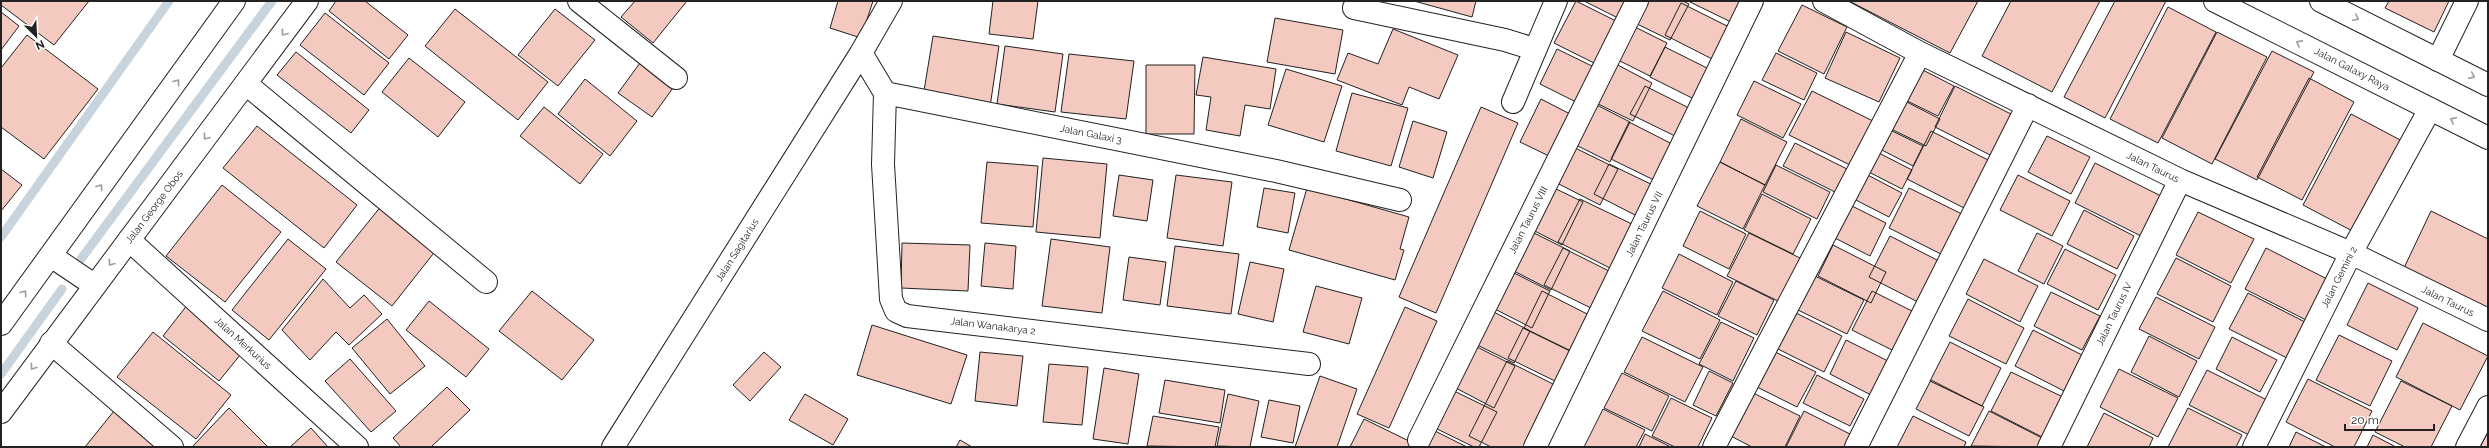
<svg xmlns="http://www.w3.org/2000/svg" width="2489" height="448" viewBox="0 0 2489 448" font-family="Raleway,sans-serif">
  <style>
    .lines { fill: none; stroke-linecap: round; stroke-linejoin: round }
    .stream { stroke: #c7d3dd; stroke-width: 9 }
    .building { fill: #f3c9c0; stroke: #222 }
    .street-casing { stroke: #222; stroke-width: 24 }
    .secondary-casing { stroke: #222; stroke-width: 24 }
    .primary-casing { stroke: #222; stroke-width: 24 }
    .street { stroke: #fff; stroke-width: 22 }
    .secondary { stroke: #fff; stroke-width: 22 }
    .primary { stroke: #fff; stroke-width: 22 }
    .oneway { stroke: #9c9c9c }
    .labels { text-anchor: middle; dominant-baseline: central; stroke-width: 3; stroke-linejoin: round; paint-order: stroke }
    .street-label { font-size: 10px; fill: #222; stroke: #fff }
  </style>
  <rect width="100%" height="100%" fill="#fff"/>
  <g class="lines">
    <path class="stream" d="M1,237L169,1
      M81,259L272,1
      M1,374L62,289"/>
  </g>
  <path class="building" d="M1,1H89L54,45L1,5Z
    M336,1H365L408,35L389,59L329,11Z
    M635,1H687L653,43L621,17Z
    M838,1H873L861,38L830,28Z
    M993,1H1038L1033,39L989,34Z
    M1414,1H1476L1472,17Z
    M1576,1L1620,23L1598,65L1554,43Z
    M1584,1H1629L1620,19Z
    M1644,1H1683L1689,4L1670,40L1633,22Z
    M1688,1H1745L1733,23Z
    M1849,1H1978L1950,53Z
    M2011,1H2100L2052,92L1982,56Z
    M2115,1H2166L2105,118L2064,97Z
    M2389,1H2449L2434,32L2385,8Z
    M1681,3L1733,29L1716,61L1665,35Z
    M1802,5L1847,27L1824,74L1778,51Z
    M2168,7L2216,32L2158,143L2110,119Z
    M455,9L548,82L518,120L425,46Z
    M555,9L595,40L558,86L518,55Z
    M1,12L19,26L1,50Z
    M325,13L389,63L364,95L300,45Z
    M1275,18L1343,30L1335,74L1267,62Z
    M1631,25L1667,43L1650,76L1614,58Z
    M1393,29L1458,55L1439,99L1409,87L1402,105L1337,80L1348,53L1378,64Z
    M1846,32L1900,58L1879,102L1825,78Z
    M2217,32L2267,57L2212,164L2162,138Z
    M27,35L98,89L44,159L1,127V68Z
    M933,36L999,46L990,107L923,97Z
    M1005,46L1063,54L1055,112L997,104Z
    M1665,47L1713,71L1698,101L1650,77Z
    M1557,49L1596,68L1578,103L1540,84Z
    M2272,51L2314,72L2257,180L2215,159Z
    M296,52L369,110L351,133L277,75Z
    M1776,53L1817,73L1804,100L1762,80Z
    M1069,54L1134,61L1126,119L1061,112Z
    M1203,57L1276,69L1270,109L1245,105L1240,136L1206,130L1211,97L1196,95Z
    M409,58L465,102L438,137L382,92Z
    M1612,62L1652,83L1633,121L1592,101Z
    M640,63L673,88L652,117L618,93Z
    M1146,65H1195L1194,134H1146Z
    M1917,67L1954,86L1938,116L1901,98Z
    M1286,69L1342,86L1324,142L1268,125Z
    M2309,78L2354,102L2302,200L2257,177Z
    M585,79L637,121L610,156L558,114Z
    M1754,81L1801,104L1783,138L1737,115Z
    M1645,86L1693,110L1679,138L1630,114Z
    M1955,86L2017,117L1996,158L1935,127Z
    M1812,91L1873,121L1850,165L1789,135Z
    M1352,93L1408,108L1391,166L1336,151Z
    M1541,99L1572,115L1551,157L1520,142Z
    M1901,99L1940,119L1926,146L1887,127Z
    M1591,102L1630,122L1610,162L1570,142Z
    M544,107L603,154L580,184L520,136Z
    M1481,107L1518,123L1436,313L1399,297Z
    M2351,114L2406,143L2358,234L2303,205Z
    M1741,119L1787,142L1765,185L1720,162Z
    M1413,121L1447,132L1433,178L1399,167Z
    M1629,122L1676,146L1658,182L1611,159Z
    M257,126L357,205L324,248L223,168Z
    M1886,128L1923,146L1913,166L1876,147Z
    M1931,131L1990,161L1966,209L1907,179Z
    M2047,136L2090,157L2071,194L2028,172Z
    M1795,143L1847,169L1835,192L1783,166Z
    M1569,145L1618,169L1600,205L1551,180Z
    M1873,150L1912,170L1902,189L1863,169Z
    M1043,158L1107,164L1100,238L1036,232Z
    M987,162L1038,166L1033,227L981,223Z
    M1720,162L1765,185L1743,229L1697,206Z
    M2095,163L2163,197L2143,237L2075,203Z
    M1609,164L1657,187L1641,218L1594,194Z
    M1776,165L1830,192L1817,219L1763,192Z
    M1,169L22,185L1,211Z
    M1862,172L1902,193L1889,217L1850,197Z
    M1119,175L1153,180L1147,221L1113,216Z
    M1176,175L1232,182L1223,246L1167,238Z
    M2018,175L2070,201L2052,236L2000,210Z
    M222,185L281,232L225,302L166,256Z
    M1550,186L1583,202L1562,245L1529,228Z
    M1264,188L1295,193L1288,233L1257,227Z
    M1307,188L1409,217L1400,249L1404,250L1395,280L1289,250Z
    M1909,188L1964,215L1943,255L1889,228Z
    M1762,194L1811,219L1793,254L1744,230Z
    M1580,199L1636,226L1614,270L1558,242Z
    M1848,204L1886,223L1870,256L1831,236Z
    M382,205L437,249L392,306L336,262Z
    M2084,210L2134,236L2117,269L2067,244Z
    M1700,211L1746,234L1729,269L1683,246Z
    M2431,211L2488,239V311L2403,270Z
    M2198,212L2254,239L2231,283L2176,255Z
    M1528,230L1570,251L1551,290L1508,268Z
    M1749,233L1802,259L1780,302L1727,276Z
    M2037,233L2063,246L2044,284L2018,271Z
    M1890,236L1939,261L1918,302L1869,277Z
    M288,239L326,269L269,340L232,310Z
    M1051,239L1110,247L1102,313L1042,306Z
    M902,243L970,245L968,291L901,288Z
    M985,243L1016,246L1013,289L981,286Z
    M1833,245L1886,272L1871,303L1818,276Z
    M1175,246L1239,254L1231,314L1167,306Z
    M1563,248L1613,273L1595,310L1544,285Z
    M2266,248L2331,281L2310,322L2245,289Z
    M2065,249L2116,275L2098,310L2047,284Z
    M1679,254L1733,282L1717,315L1662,288Z
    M1129,257L1166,262L1160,305L1123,300Z
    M2176,258L2231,286L2213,322L2157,294Z
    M1984,259L2038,286L2020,322L1966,294Z
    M1250,262L1284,269L1273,322L1238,314Z
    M1508,270L1550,291L1532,328L1489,306Z
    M1813,275L1864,300L1847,334L1796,309Z
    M323,279L350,308L364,295L382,314L349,345L336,332L310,360L282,330Z
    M1736,281L1774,300L1757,335L1718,316Z
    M2368,283L2418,308L2397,350L2347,325Z
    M1316,286L1362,298L1349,344L1303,332Z
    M532,291L594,340L562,380L499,331Z
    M1542,291L1591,316L1573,352L1524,328Z
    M1663,291L1720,320L1700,359L1642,331Z
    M1872,291L1918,314L1898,353L1852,330Z
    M2051,292L2100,316L2082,350L2034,326Z
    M2248,293L2305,322L2287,358L2229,329Z
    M2156,297L2215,327L2199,359L2139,329Z
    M1968,299L2024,328L2006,364L1949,336Z
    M429,301L489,349L466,377L406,330Z
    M188,304L245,349L219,381L163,336Z
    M1405,307L1437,321L1389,428L1357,414Z
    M1490,310L1530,331L1514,363L1473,343Z
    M1792,311L1842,336L1824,372L1774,347Z
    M387,319L425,366L390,394L352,348Z
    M1721,322L1754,338L1733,381L1699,364Z
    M2423,323L2488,356L2460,410L2396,377Z
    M872,325L967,355L951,404L857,375Z
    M1523,328L1572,352L1557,382L1508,358Z
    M2033,330L2082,355L2064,391L2015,366Z
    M153,332L231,395L196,439L117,377Z
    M2339,335L2392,361L2370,406L2316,380Z
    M2149,336L2197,361L2179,397L2131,372Z
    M1642,337L1703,367L1685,402L1624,372Z
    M2232,337L2277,360L2260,392L2216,369Z
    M1846,340L1892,363L1875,397L1830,374Z
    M1950,342L2001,368L1982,406L1930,381Z
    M1471,344L1515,366L1494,408L1450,385Z
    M1769,349L1816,372L1797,407L1751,384Z
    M764,352L781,367L750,401L733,385Z
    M980,352L1023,356L1017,406L975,401Z
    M350,359L396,411L371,432L325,381Z
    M1507,361L1555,385L1524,447H1491L1469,436Z
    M1049,364L1088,367L1082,425L1043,422Z
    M1104,368L1139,374L1128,444L1093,439Z
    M2119,369L2178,398L2158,437L2100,407Z
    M2207,370L2269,401L2251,436L2189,405Z
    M1709,371L1733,383L1716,416L1693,405Z
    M2011,372L2065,398L2044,438L1991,411Z
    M1622,373L1669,396L1652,431L1604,408Z
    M1817,375L1864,399L1850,426L1803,403Z
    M1320,376L1357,389L1337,447H1295Z
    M2308,379L2372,411L2354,447H2335L2286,422Z
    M1165,380L1225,390L1220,423L1159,413Z
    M1931,380L1984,407L1969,436L1916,409Z
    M2401,381L2452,406L2431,447H2405L2375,432Z
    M447,387L470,410L431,447H401L393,438Z
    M1448,388L1497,412L1479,447H1474L1429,425Z
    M1747,390L1800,416L1785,447H1752L1725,433Z
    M805,394L848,419L833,445L789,420Z
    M1228,394L1259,401L1250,447L1217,446Z
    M1671,398L1712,418L1698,447H1675L1652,436Z
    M1269,400L1300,406L1293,443L1261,437Z
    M229,408L268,447H192Z
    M2188,408L2242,435L2236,447H2168Z
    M1603,409L1645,430L1636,447H1584Z
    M114,411L159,447H85Z
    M1804,411L1856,437L1851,447H1786Z
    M1989,411L2044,439L2040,447L1971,446Z
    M2104,413L2153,438L2149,447H2087Z
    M1153,416L1219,427L1215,447L1147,446Z
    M1913,416L1966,442L1964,447H1897Z
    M1364,419L1411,442L1409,447H1350Z
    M311,428L328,447H290Z
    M1429,428L1467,447H1419Z
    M2296,432L2326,447H2289Z
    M2488,432V447H2480Z
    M1645,434L1671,447H1639Z
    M2373,435L2396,447H2367Z
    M960,440L972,447H956Z"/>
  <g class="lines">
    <defs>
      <path id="street" d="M579,1L676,78
        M1824,1L1920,53L2180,180L2351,253L2488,320
        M1354,8L1505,40L1534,49
        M861,53L885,93L1276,171L1400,200
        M2438,60L2467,1
        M246,84L486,282
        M885,93L883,164L891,299L896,311L907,316L1309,364
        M1513,102L1556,1
        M129,240L357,447
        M51,343L172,447
        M1419,440L1637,1
        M613,447L861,53L891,1
        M1535,447L1752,1
        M1714,447L1920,53
        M1856,447L2028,105
        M2049,447L2180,180
        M2254,447L2351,253L2430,109
        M2467,447L2488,407"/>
      <path id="secondary" d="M2215,1L2488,138
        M2321,1L2488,85"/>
      <path id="primary" d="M51,256L94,285
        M1,324L234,1
        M1,412L307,1"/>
    </defs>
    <use href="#street" class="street-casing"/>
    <use href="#secondary" class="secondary-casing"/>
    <use href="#primary" class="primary-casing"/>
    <use href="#street" class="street"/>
    <use href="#secondary" class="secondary"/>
    <use href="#primary" class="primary"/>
  </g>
  <defs><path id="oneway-chevron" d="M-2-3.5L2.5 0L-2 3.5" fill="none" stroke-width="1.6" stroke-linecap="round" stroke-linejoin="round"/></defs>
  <g class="oneway">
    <use href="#oneway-chevron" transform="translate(2356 18) rotate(27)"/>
    <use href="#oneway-chevron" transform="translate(284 33) rotate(126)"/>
    <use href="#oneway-chevron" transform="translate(2299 43) rotate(-153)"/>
    <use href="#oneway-chevron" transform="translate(2472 76) rotate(26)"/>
    <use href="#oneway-chevron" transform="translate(177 82) rotate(-54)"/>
    <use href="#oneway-chevron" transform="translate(2453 120) rotate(-153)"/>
    <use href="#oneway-chevron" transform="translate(206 137) rotate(127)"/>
    <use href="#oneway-chevron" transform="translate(100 187) rotate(-54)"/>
    <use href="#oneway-chevron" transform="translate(111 263) rotate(127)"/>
    <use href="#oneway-chevron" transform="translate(24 293) rotate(-54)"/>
    <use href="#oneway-chevron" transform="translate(33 367) rotate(126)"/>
  </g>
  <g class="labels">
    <g class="street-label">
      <text transform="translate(2352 69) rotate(27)">Jalan Galaxy Raya</text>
      <text transform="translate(1091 134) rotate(11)">Jalan Galaxi 3</text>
      <text transform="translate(2153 167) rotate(26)">Jalan Taurus</text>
      <text transform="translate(154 207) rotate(-53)">Jalan George Obos</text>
      <text transform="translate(1528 220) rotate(-63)">Jalan Taurus VIII</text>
      <text transform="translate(1644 224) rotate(-64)">Jalan Taurus VII</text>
      <text transform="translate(737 250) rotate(-58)">Jalan Sagitarius</text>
      <text transform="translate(2339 277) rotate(-63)">Jalan Gemini 2</text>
      <text transform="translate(2448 301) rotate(26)">Jalan Taurus</text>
      <text transform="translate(2114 314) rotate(-64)">Jalan Taurus IV</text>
      <text transform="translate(993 326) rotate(7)">Jalan Wanakarya 2</text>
      <text transform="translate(243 343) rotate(42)">Jalan Merkurius</text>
    </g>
  </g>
  <rect width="2489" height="448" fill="none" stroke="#222222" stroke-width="4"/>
  <g transform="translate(36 36) rotate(156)" stroke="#ffffff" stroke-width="3" paint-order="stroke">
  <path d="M0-3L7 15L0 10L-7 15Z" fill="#222222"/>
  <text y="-6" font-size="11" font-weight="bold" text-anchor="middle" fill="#222222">N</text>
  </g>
  <path d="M2345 424v6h89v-6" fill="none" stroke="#222222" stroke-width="2"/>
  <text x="2351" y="424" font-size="12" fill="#222222" stroke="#ffffff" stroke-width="3" paint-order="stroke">20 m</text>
</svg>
